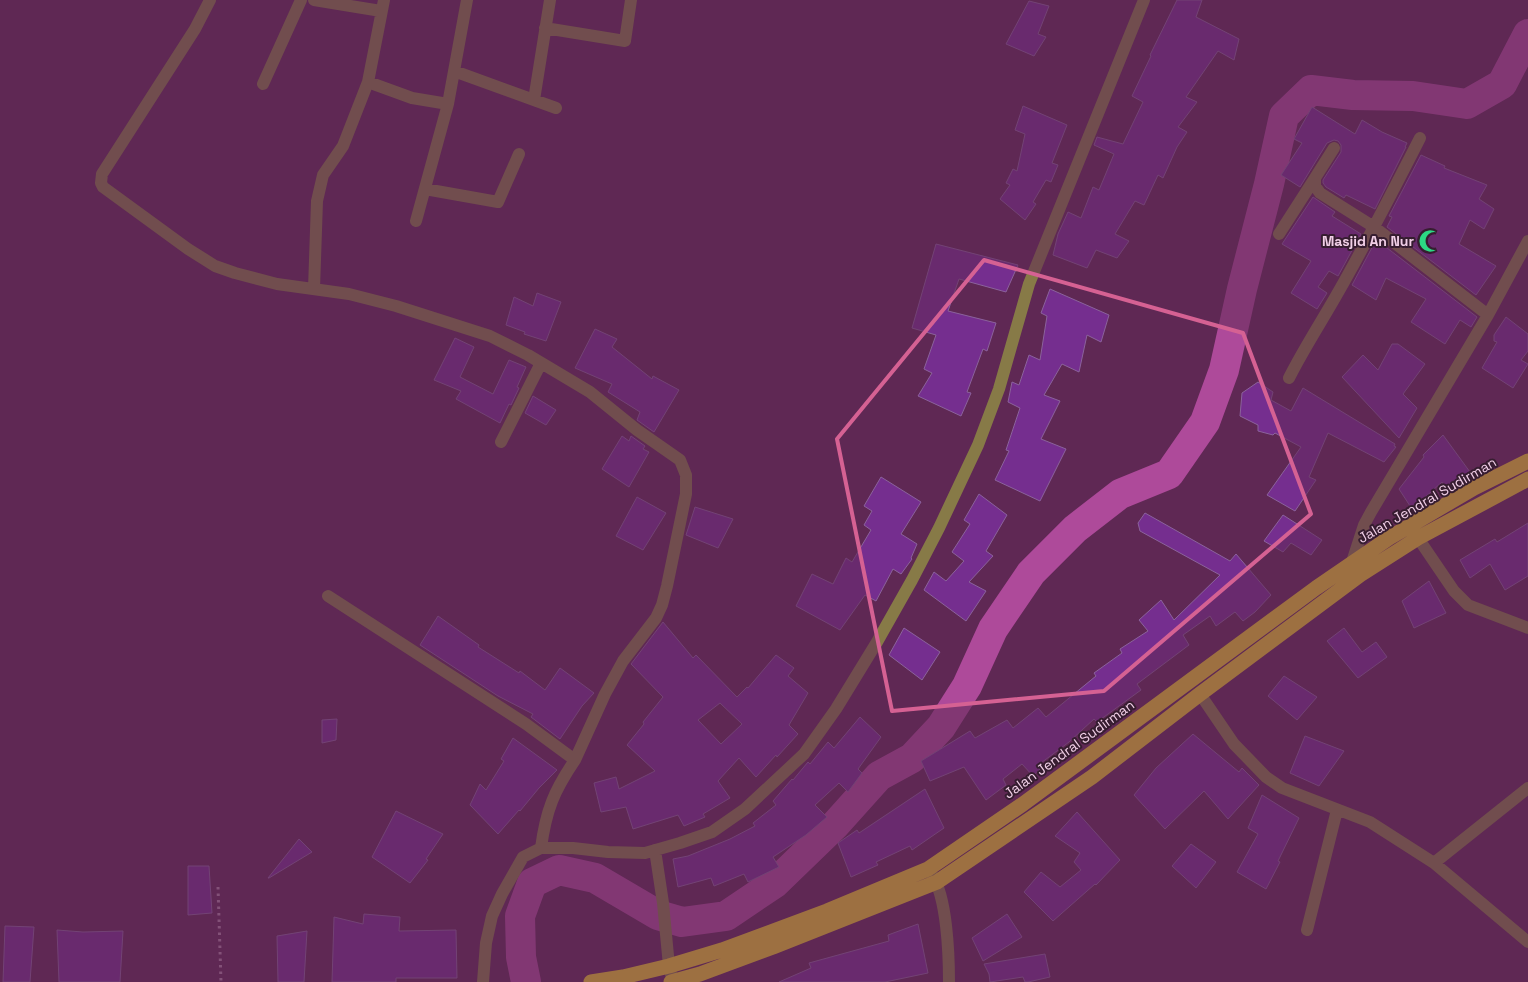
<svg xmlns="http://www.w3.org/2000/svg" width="1528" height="982" viewBox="0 0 1528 982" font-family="'Space Grotesk',sans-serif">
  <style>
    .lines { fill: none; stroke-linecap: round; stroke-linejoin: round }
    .river { stroke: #ae4a9a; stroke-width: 30 }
    .building { fill: #752e8f; stroke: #8b629c; fill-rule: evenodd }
    .path { stroke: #af84a5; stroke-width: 3; stroke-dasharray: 2.5 4; stroke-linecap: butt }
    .minor { stroke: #877a47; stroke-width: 12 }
    .highway { stroke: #e9c72c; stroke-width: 15 }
    .marked { fill: none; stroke: #d56193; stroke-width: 4; stroke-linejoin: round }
    .labels { text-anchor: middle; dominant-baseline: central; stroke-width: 4; stroke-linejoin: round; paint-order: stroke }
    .poi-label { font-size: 14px; font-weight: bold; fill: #f1cfe7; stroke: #361d30; text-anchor: end }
    .street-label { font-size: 14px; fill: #f1cfe7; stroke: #361d30 }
  </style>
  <rect width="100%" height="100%" fill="#5f2854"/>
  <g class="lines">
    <path class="river" d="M526,982L521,957L520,916L532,883L559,870L595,878L658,915L682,922L726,916L775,883L835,825L879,776L912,758L941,727L967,686L993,629L1031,573L1075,529L1120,494L1169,474L1205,422L1224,370L1242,289L1269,184L1284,116L1311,90L1353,95L1413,96L1467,104L1502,84L1528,34"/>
  </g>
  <path class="building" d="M1177,0H1202L1196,17L1239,39L1234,60L1218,51L1186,97L1197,102L1178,127L1187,132L1177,147L1163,178L1158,175L1144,205L1135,201L1115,234L1129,241L1117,258L1096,250L1087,268L1053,255L1058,234L1068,212L1081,218L1093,187L1099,190L1114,154L1094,145L1097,137L1123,144L1143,102L1132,96L1151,56L1150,55Z
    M1029,1L1049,6L1038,34L1046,37L1034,56L1006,44Z
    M1023,106L1067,125L1052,163L1058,165L1051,182L1046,180L1033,202L1036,204L1025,220L1000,199L1010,185L1006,183L1013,169L1017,171L1025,134L1015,130Z
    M1312,107L1355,134L1362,120L1382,132L1407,143L1405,147H1406L1375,209L1346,195L1344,198L1326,187L1323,183V180L1341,152V145L1338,141L1334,140L1327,143L1300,187L1281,175L1302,143L1294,139Z
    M1421,155L1445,166L1444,168L1487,185L1479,199L1494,209L1484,229L1470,220L1459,244L1496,266L1476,295L1387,227L1392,217L1389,216Z
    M1313,197L1335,212L1332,216L1361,234L1338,276L1329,271L1318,287L1327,293L1317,309L1291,293L1311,261L1282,244Z
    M1378,241L1477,317L1471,327L1460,320L1445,344L1411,322L1426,299L1386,278L1376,300L1352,285L1375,242L1377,243Z
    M936,244L1018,265L1006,292L959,279L948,311L996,323L987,351L983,349L967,392L971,393L961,416L918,396L932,373L924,369L936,335L912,328Z
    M1050,289L1109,315L1101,342L1087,335L1079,372L1062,364L1044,395L1060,401L1041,439L1066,449L1040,501L995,480L1009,451L1006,450L1020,408L1008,402L1012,382L1019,385L1029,355L1040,360L1047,316L1041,313Z
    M537,293L561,302L546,341L524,334L525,332L506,325L514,297L533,306Z
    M1506,317L1528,334V351L1521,360L1528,364L1513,388L1482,368L1497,342L1494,341V335Z
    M595,329L617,339L612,347L652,379L653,376L679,390L654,432L637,420L640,412L608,392L612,384L575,368Z
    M455,338L474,347L460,377L493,394L509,360L526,367L517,387L519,388L511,405L509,404L500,423L456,399L461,391L434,380Z
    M1392,344H1398L1425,364L1403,394L1417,408L1399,438L1342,377L1363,355L1378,370Z
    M1258,382L1273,392L1271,400L1291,411L1303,388L1395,444L1394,446L1396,447L1384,462L1328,433L1309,477L1316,480L1295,511L1267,495L1301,447L1275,433L1273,435L1258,431V425L1240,416L1242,393Z
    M533,396L556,410L546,425L525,413Z
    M1443,435L1470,472L1447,490L1442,482L1412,509L1399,489L1424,457L1423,455Z
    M622,436L629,441L631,436L645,446L643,449L649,452L629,487L602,469Z
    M881,477L921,502L901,534L917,544L911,558L912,559L901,574L893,569L876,601L865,595L840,630L796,606L812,574L833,584L846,558L852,562L871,530L864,525L872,511L864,506Z
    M979,494L1007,515L986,551L993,556L969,582L986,591L966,621L924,590L934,572L946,581L964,561L952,552L970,524L964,520Z
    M637,497L666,513L643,550L616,536Z
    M695,507L733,519L718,548L686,535Z
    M1145,513L1230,561L1236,554L1271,595L1255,612L1243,621L1235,612L1216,626L1210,616L1183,635L1189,645L1137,684L1141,690L1097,722L1094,719L1069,742L1041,763L1043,766L1033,776L1022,764L1003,779L1006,785L986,800L964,767L930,781L921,761L970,731L975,738L1007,720L1013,728L1038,708L1046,717L1096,676L1094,673L1122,653L1120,649L1148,631L1139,620L1161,600L1174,620L1220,575L1140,531L1138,523Z
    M1283,515L1322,540L1311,555L1291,543L1283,552L1264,541Z
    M1528,523V576L1505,590L1490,564L1470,578L1460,560L1495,539L1497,542Z
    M1429,581L1446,613L1414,628L1402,601Z
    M438,616L479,645L478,647L519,673L520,671L545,690L560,668L594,693L582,706L560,739L531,717L533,714L498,696L420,645Z
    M663,622L693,658L696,655L737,697L747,687L748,688L776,655L794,668L788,676L808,693L789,725L798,734L777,757L776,755L756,777L739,758L718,781L730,798L703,814L705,817L684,826L678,815L633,829L626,807L601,812L594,783L616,777L619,789L655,771L627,745L644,724L643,722L663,697L631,664ZM720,703L742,724L721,744L698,720Z
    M904,628L940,652L922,680L889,655Z
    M1344,628L1362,652L1376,642L1387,657L1358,678L1327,641Z
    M1284,676L1317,697L1297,720L1268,696Z
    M860,717L881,737L858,769L862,773L848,792L839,783L815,805L827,817L806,835L773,857L779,867L748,882L744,874L714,886L711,878L678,887L673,859L688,856L730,839L755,826L753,823L776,805L773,801L792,779L793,780L808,762L810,764L828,742L834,748Z
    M337,719L336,740L322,743V720Z
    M1193,734L1239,772L1242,768L1259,785L1228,819L1204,791L1165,829L1134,795L1156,768Z
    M1305,736L1344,751L1319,786L1290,773Z
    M513,738L557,770L539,788L520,811L519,810L498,834L470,805L480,784L486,790L504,761L501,759Z
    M925,789L944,828L912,850L910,846L876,862L878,865L851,877L838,843L857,830L859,833Z
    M1262,795L1299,818L1278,861L1280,862L1266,889L1237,872L1258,834L1248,828Z
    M396,811L443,834L426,859L428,860L410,883L372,857Z
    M1077,812L1120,860L1096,885L1095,884L1053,921L1024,892L1041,872L1060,887L1081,870L1074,862L1080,853L1055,836Z
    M299,839L312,852L269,878H268Z
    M1191,844L1216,862L1196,888L1172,866Z
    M188,866H209L212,913L188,915Z
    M364,914L400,917L399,931L456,930L457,978H396V982H332L334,917L363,924Z
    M1007,914L1022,937L983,961L972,938Z
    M918,924L928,973L885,982H779L811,968L809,963L889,941L888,935Z
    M5,926L34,927L30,982H3Z
    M57,930L83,932L123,931L120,982H59Z
    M307,931L304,982H278L277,936Z
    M1045,954L1050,977L1028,982H1025L1023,977L990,982L989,974L984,964Z"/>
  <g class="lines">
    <path class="path" d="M218,887L221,982"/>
    <path class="minor" d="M210,0L195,29L102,174L101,183L103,187L188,249L215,266L235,273L277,284L349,294L396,306L490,336L528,355L590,392L637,430L680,460L686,475V494L667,586L662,605L656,618L623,661L605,694L575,760
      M314,0L381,11
      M545,28L625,41L631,0
      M454,71L556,108
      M368,82L412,98L448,104
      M263,84L301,0
      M534,100L550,0
      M1334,148L1315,178V186L1320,193L1374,227L1488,315
      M425,189L498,202L519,154
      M416,221L448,104L467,0
      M1279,234L1315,178
      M314,289L317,201L323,175L343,146L368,82L384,0
      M1289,378C1303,350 1320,324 1336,296C1366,244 1393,191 1420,138
      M501,442L541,363
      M1418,538L1454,591L1468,605L1528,628
      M1354,567L1351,565L1364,525L1371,512L1488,315L1528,241
      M328,596L526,724L575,760C554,791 546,810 541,848
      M1200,694L1234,744L1266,777L1282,788L1370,822L1434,863L1528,942
      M655,850L663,903L669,966L673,982
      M1434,863L1528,788
      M932,875C947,897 949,955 949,982
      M1307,930L1337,810
      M483,982L486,943L492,916L502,894L523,857L541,848H573L608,852L645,853L680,843L712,832L745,809L804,754L836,709L877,642L912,580L939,528L978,445L999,389L1029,284L1144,0"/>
    <path class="highway" d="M591,982L623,977L669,966L722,950L827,911L928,869L1023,804L1316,588L1389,538L1474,488L1528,461
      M671,982L700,974L773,947L937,882L1092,777L1200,694L1360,575L1418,538L1528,479"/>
  </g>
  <path d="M0 0H1528V982H0ZM984,260L1243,333L1311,514L1104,691L892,711L837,439Z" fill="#5f2854" fill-opacity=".55" fill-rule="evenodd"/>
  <path class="marked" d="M984,260L1243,333L1311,514L1104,691L892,711L837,439Z"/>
  <defs>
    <symbol id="mosque-bare" viewBox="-9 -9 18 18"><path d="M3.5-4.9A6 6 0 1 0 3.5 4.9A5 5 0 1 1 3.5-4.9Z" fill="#2cd884" stroke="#361d30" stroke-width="2.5" paint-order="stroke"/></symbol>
  </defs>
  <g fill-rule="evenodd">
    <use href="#mosque-bare" x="1414" y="225" width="32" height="32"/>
  </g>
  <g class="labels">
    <g class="poi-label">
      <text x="1414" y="241">Masjid An Nur</text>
    </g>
    <g class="street-label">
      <text transform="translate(1427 500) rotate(-30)">Jalan Jendral Sudirman</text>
      <text transform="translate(1069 749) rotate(-36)">Jalan Jendral Sudirman</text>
    </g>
  </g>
</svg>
